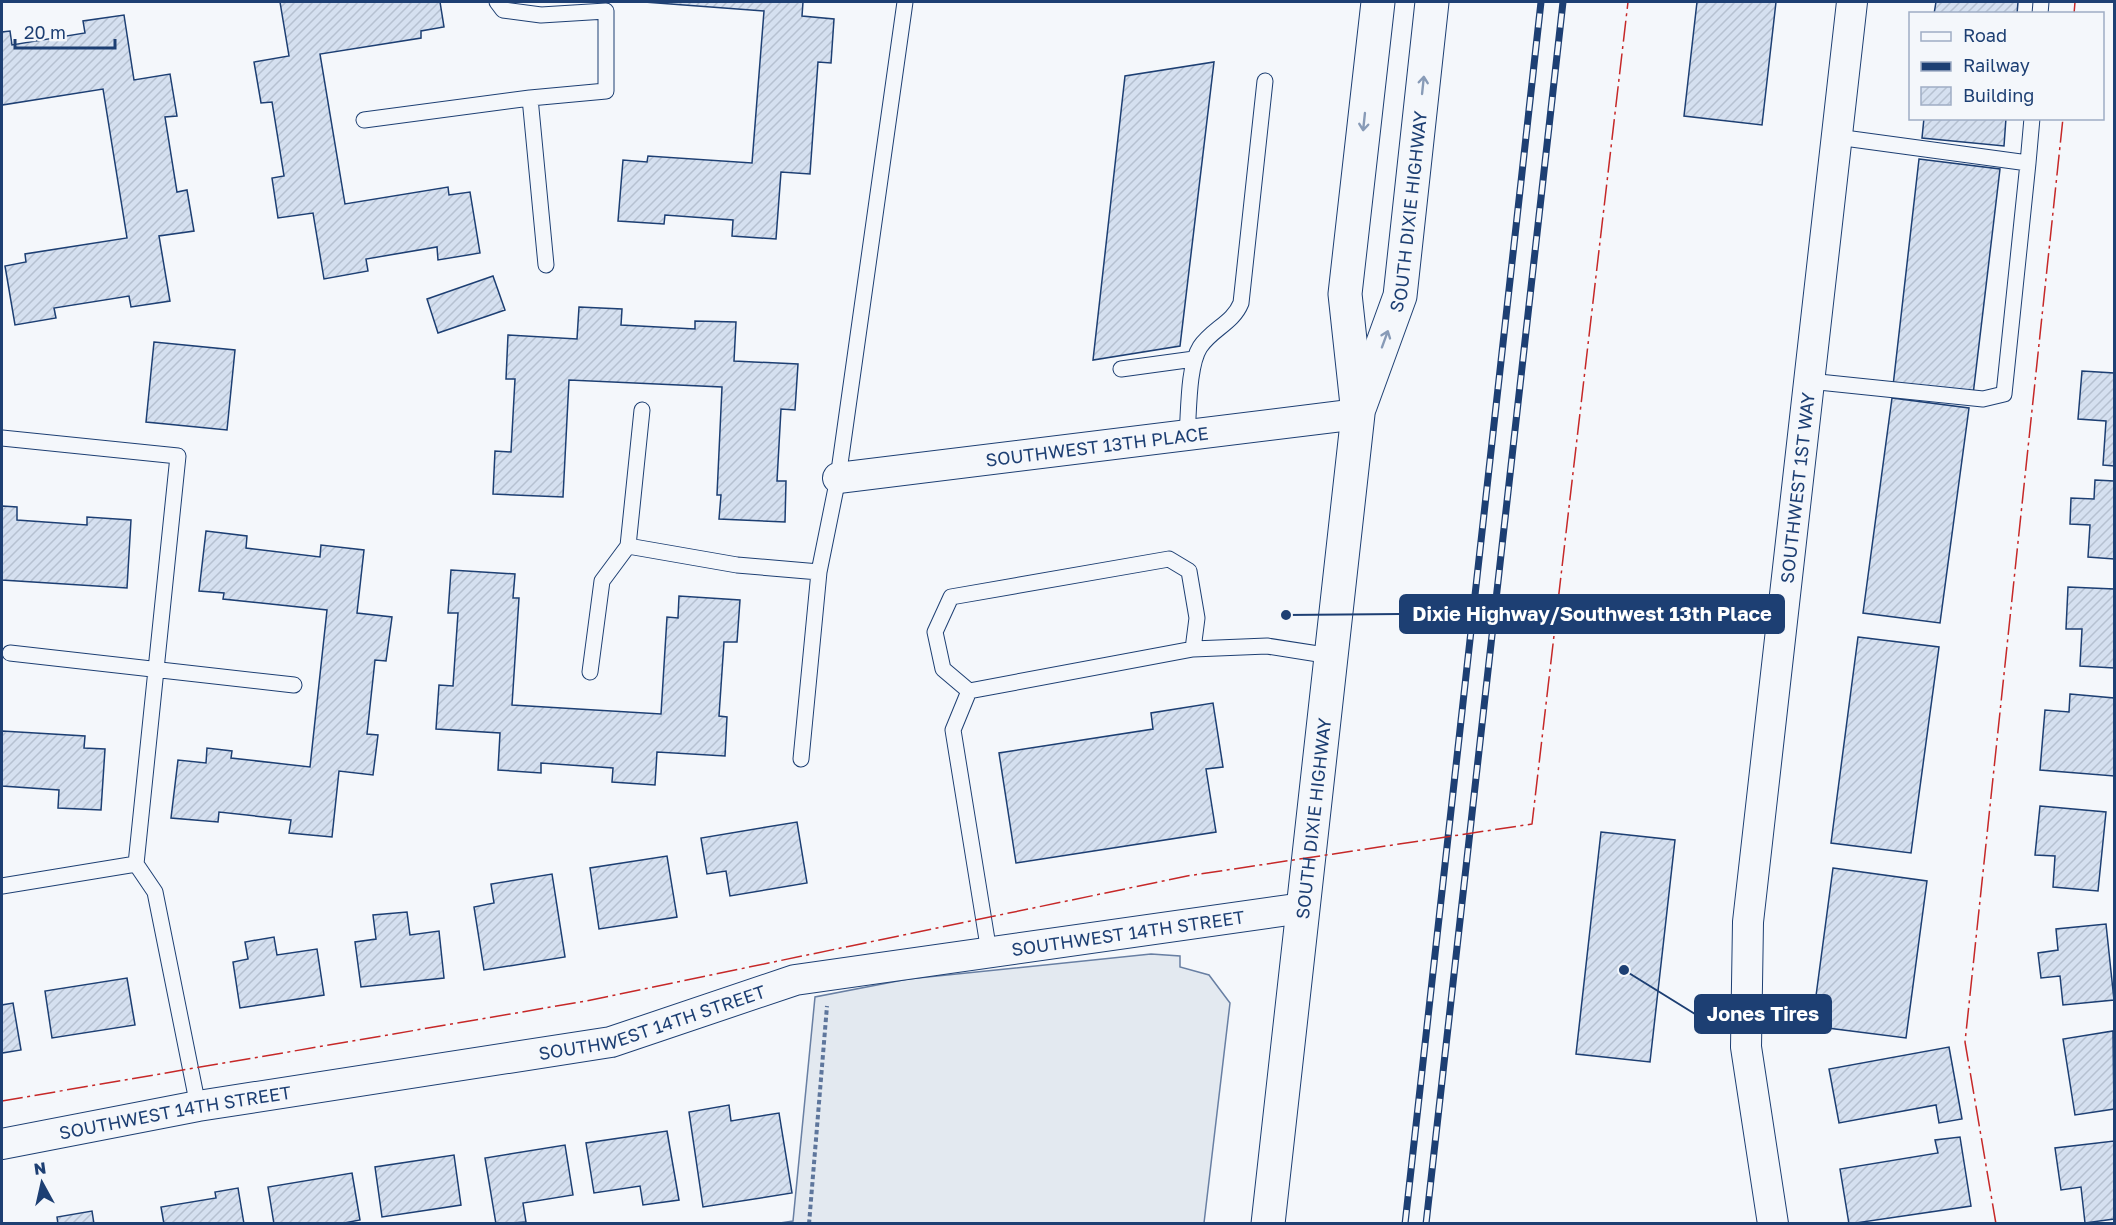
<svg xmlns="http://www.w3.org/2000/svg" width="2116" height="1225" viewBox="0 0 2116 1225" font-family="'Golos Text',sans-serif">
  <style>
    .grass { fill: #e3e9f0; stroke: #687fa3; stroke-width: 1.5 }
    .building { fill: url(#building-hatch); stroke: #1d3f73; stroke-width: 1.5 }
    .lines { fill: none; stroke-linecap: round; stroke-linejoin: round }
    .service-casing { stroke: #1d3f73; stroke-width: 17 }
    .minor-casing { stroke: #1d3f73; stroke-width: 32 }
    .secondary-casing { stroke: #1d3f73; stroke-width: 35 }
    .path { stroke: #5e769c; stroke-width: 4; stroke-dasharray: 4.5 3; stroke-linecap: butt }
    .service { stroke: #f4f7fb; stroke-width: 15 }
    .minor { stroke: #f4f7fb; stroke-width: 30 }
    .secondary { stroke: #f4f7fb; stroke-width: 33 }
    .rail-casing { stroke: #1d3f73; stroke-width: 7 }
    .rail { stroke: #f4f7fb; stroke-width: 4.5; stroke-dasharray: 14; stroke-linecap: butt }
    .power { stroke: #c62828; stroke-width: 1.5; stroke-dasharray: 21 4.5 3 4.5; stroke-linecap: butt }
    .oneway { stroke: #889bb7 }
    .labels { text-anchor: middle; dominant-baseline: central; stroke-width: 4.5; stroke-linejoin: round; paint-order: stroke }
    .street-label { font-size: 18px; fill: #1d3f73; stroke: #f4f7fb }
    .leader { fill: none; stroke: #1d3f73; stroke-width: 2 }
    .callout-dot { fill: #1d3f73; stroke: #f4f7fb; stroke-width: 2 }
    .callout { fill: #1d3f73; stroke: #1d3f73; stroke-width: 2 }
    .callout-label { font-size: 20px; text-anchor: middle; font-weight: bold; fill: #fff }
  </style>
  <defs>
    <pattern id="building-hatch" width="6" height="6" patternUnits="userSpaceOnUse" patternTransform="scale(1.5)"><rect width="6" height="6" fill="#d5e0f0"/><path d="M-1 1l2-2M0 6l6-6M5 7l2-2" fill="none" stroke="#b6c1d1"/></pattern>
  </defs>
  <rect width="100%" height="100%" fill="#f4f7fb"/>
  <path class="grass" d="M1151,954L1180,956V967L1209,975L1230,1003L1204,1223H780L793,1221L815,997L908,979Z"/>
  <path class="building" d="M280,2H440L444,27L421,31V38L320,54L345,204L448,187L449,195L470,192L480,253L438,260L437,247L366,259L368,271L324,279L313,213L278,218L272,178L284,176L272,102L261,103L254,62L289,56Z
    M644,2H803L802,16L834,19L831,63L818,62L810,174L781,172L776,239L732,236L733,220L665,215L664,224L618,221L623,160L647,162L648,156L752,163L764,11Z
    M1697,2H1776L1762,125L1684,116Z
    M1936,2H2018L2017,14H1934Z
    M124,15L134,80L170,74L177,116L165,117L177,192L187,190L194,231L159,236L170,301L131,307L129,296L54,308L56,318L15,325L5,266L26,262L25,254L127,238L103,89L2,105V32L10,31L12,45L85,33L83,21Z
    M1214,62L1180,346L1093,360L1125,76Z
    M1924,118H2006L2004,146L1922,138Z
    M1919,159L2000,169L1973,395L1893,386Z
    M493,276L505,310L438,333L427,299Z
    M579,307L622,309L621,325L695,329V321L736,322L734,361L798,364L795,410L781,409L777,481H786L785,522L719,519L721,495H717L722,387L569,380L563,497L493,494L495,451L511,452L515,379H506L508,335L577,339Z
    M154,342L235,350L227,430L146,422Z
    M2082,371L2114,373V466L2103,465L2106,421L2078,419Z
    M1892,398L1969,408L1940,623L1863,613Z
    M2095,480L2114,481V559L2088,557L2090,525L2070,524L2071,498L2094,499Z
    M2,506L17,507V520L87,525V517L131,520L127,588L2,580Z
    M206,531L247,536L246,548L320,557L321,545L364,550L357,613L392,617L386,661L375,660L367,734L378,735L373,775L339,771L332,837L289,833L291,820L219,812L218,822L171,818L178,760L206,763L207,748L232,751L231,758L310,767L327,610L223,599L224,593L199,591Z
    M451,570L515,574L513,598H519L512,705L661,714L667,617L678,618L679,596L740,600L737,642H724L719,716L727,717L725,756L657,752L655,785L612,782L613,768L541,763V773L498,770L500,733L436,729L439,685L453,686L458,613H448Z
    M2068,587L2114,589V668L2080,666L2082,629H2066Z
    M1858,637L1939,647L1911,853L1831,843Z
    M2070,694L2114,698V776L2040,770L2045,710L2069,712Z
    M1213,703L1223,767L1206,769L1216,832L1016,863L999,753L1153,729L1151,713Z
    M2,731L85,736L84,748L105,749L101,810L58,808L59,790L2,786Z
    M2040,806L2106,812L2098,891L2053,887L2055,856L2035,855Z
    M797,822L807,883L730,896L726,871L707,874L701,838Z
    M1601,832L1675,840L1650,1062L1576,1054Z
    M667,856L677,917L599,929L590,868Z
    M1833,868L1927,881L1906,1038L1812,1026Z
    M552,874L565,957L484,970L474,907L494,903L491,884Z
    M407,912L410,935L439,931L444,978L361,987L355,942L376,939L373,915Z
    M2106,924L2114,1000L2063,1005L2060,976L2041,978L2038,953L2058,950L2056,929Z
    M274,937L277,955L317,949L324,995L240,1008L233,962L248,959L245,942Z
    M127,978L135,1025L52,1038L45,991Z
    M13,1003L21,1050L2,1053V1005Z
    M2113,1031L2114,1109L2075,1115L2063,1039Z
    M1949,1047L1962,1119L1939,1123L1936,1105L1839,1123L1829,1069Z
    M729,1105L731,1121L779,1113L792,1193L703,1207L689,1112Z
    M667,1131L679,1200L643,1205L640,1186L594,1193L586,1143Z
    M1960,1137L1971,1206L1849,1224L1840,1169L1938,1153L1935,1140Z
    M2114,1141V1219L2085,1223L2081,1187L2061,1190L2055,1148Z
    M565,1145L573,1195L523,1203L526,1222L496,1224L485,1158Z
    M454,1155L461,1205L382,1217L375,1167Z
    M352,1173L360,1220L339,1224H274L268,1187Z
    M238,1188L244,1224H164L161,1207L216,1198L215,1192Z
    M92,1211L94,1224H58L57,1217Z"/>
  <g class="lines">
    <defs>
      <path id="service" d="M497,2L503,10L541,15L606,11V91L530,98L546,265
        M2040,14L2041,2
        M364,120L530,98
        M1837,137L2028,163L2032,118
        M1121,369L1194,359
        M1809,381L1983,399L2004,394L2028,163
        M642,410L628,546L737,565L819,572
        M1187,435C1189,411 1188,366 1200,347C1212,329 1233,323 1241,303L1265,81
        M2,438L178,456L136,864
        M10,653L294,685
        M590,672L602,581L628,546
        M969,691L943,669L935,632L951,597L1169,559L1189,571L1197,618L1193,649
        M801,759L819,572L838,478L905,2
        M136,864L155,892L198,1106
        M2,886L136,864
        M989,952L953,730L969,691L1193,649L1267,646L1331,656"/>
      <g id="minor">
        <path id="s1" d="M838,478L1358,414"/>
        <path id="s2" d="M2,1144L198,1106L611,1042L795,980L1303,908"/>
        <path id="s3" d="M1773,1224L1746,1047L1748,922L1852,2"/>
      </g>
      <g id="secondary">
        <path id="s4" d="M1360,406L1400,296L1432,2"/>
        <path id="s5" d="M1268,1224L1358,414L1345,294L1378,2"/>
      </g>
    </defs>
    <use href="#service" class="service-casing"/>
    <use href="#minor" class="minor-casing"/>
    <use href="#secondary" class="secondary-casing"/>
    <path class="path" d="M809,1224L827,1006"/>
    <use href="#service" class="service"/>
    <use href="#minor" class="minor"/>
    <use href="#secondary" class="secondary"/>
    <defs>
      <path id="rail" d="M1405,1224L1541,2
        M1426,1224L1563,2"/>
    </defs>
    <use href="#rail" class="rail-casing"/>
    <use href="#rail" class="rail"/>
    <path class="power" d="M2074,14L2075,2
      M2,1101L586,1001L1187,876L1532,824L1628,2
      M1996,1224L1965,1042L2063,118"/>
  </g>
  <defs><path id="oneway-shaft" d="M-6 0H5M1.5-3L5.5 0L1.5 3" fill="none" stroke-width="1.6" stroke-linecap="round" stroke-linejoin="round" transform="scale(1.5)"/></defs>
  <g class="oneway">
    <use href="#oneway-shaft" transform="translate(1423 85) rotate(-84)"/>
    <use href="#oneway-shaft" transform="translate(1364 122) rotate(96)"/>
    <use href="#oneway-shaft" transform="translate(1385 339) rotate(-70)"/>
  </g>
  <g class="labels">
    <g class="street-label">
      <text stroke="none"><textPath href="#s4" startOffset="202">SOUTH DIXIE HIGHWAY</textPath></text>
      <text stroke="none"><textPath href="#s1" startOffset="261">SOUTHWEST 13TH PLACE</textPath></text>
      <text stroke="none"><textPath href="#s3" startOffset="741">SOUTHWEST 1ST WAY</textPath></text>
      <text stroke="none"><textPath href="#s5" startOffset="408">SOUTH DIXIE HIGHWAY</textPath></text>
      <text stroke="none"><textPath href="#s2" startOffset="1148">SOUTHWEST 14TH STREET</textPath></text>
      <text stroke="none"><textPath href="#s2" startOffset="662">SOUTHWEST 14TH STREET</textPath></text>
      <text stroke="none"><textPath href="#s2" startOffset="176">SOUTHWEST 14TH STREET</textPath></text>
    </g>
  </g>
  <path class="leader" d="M1286 615L1400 614M1624 970L1695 1014"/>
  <g class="callout-dot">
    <circle cx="1286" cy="615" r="6"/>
    <circle cx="1624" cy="970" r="6"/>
  </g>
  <g class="callout">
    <rect x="1400" y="595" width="384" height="38" rx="6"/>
    <rect x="1695" y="995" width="136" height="38" rx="6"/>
  </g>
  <g class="callout-label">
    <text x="1592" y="621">Dixie Highway/Southwest 13th Place</text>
    <text x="1763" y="1021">Jones Tires</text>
  </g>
  <rect width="2116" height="1225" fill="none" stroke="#1d3f73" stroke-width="6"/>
  <rect x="1909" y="12" width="195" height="108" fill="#f4f7fb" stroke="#9eadc5" stroke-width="1.5"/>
  <rect x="1921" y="32" width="30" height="9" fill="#f4f7fb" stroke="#9eadc5" stroke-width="1.5"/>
  <text x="1963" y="42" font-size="18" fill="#1d3f73">Road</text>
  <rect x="1921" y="62" width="30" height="9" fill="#1d3f73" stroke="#9eadc5" stroke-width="1.5"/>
  <text x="1963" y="72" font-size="18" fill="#1d3f73">Railway</text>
  <rect x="1921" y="87" width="30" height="18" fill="url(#building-hatch)" stroke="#9eadc5" stroke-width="1.5"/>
  <text x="1963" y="102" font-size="18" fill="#1d3f73">Building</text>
  <g transform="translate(42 1183) rotate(352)" stroke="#f4f7fb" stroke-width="4.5" paint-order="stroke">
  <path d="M0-4.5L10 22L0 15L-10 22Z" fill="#1d3f73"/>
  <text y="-9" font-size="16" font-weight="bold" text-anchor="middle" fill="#1d3f73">N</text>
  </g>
  <path d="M15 39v9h100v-9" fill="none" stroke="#1d3f73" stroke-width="3"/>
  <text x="24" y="39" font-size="18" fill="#1d3f73" stroke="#f4f7fb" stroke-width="4.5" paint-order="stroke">20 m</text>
</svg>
